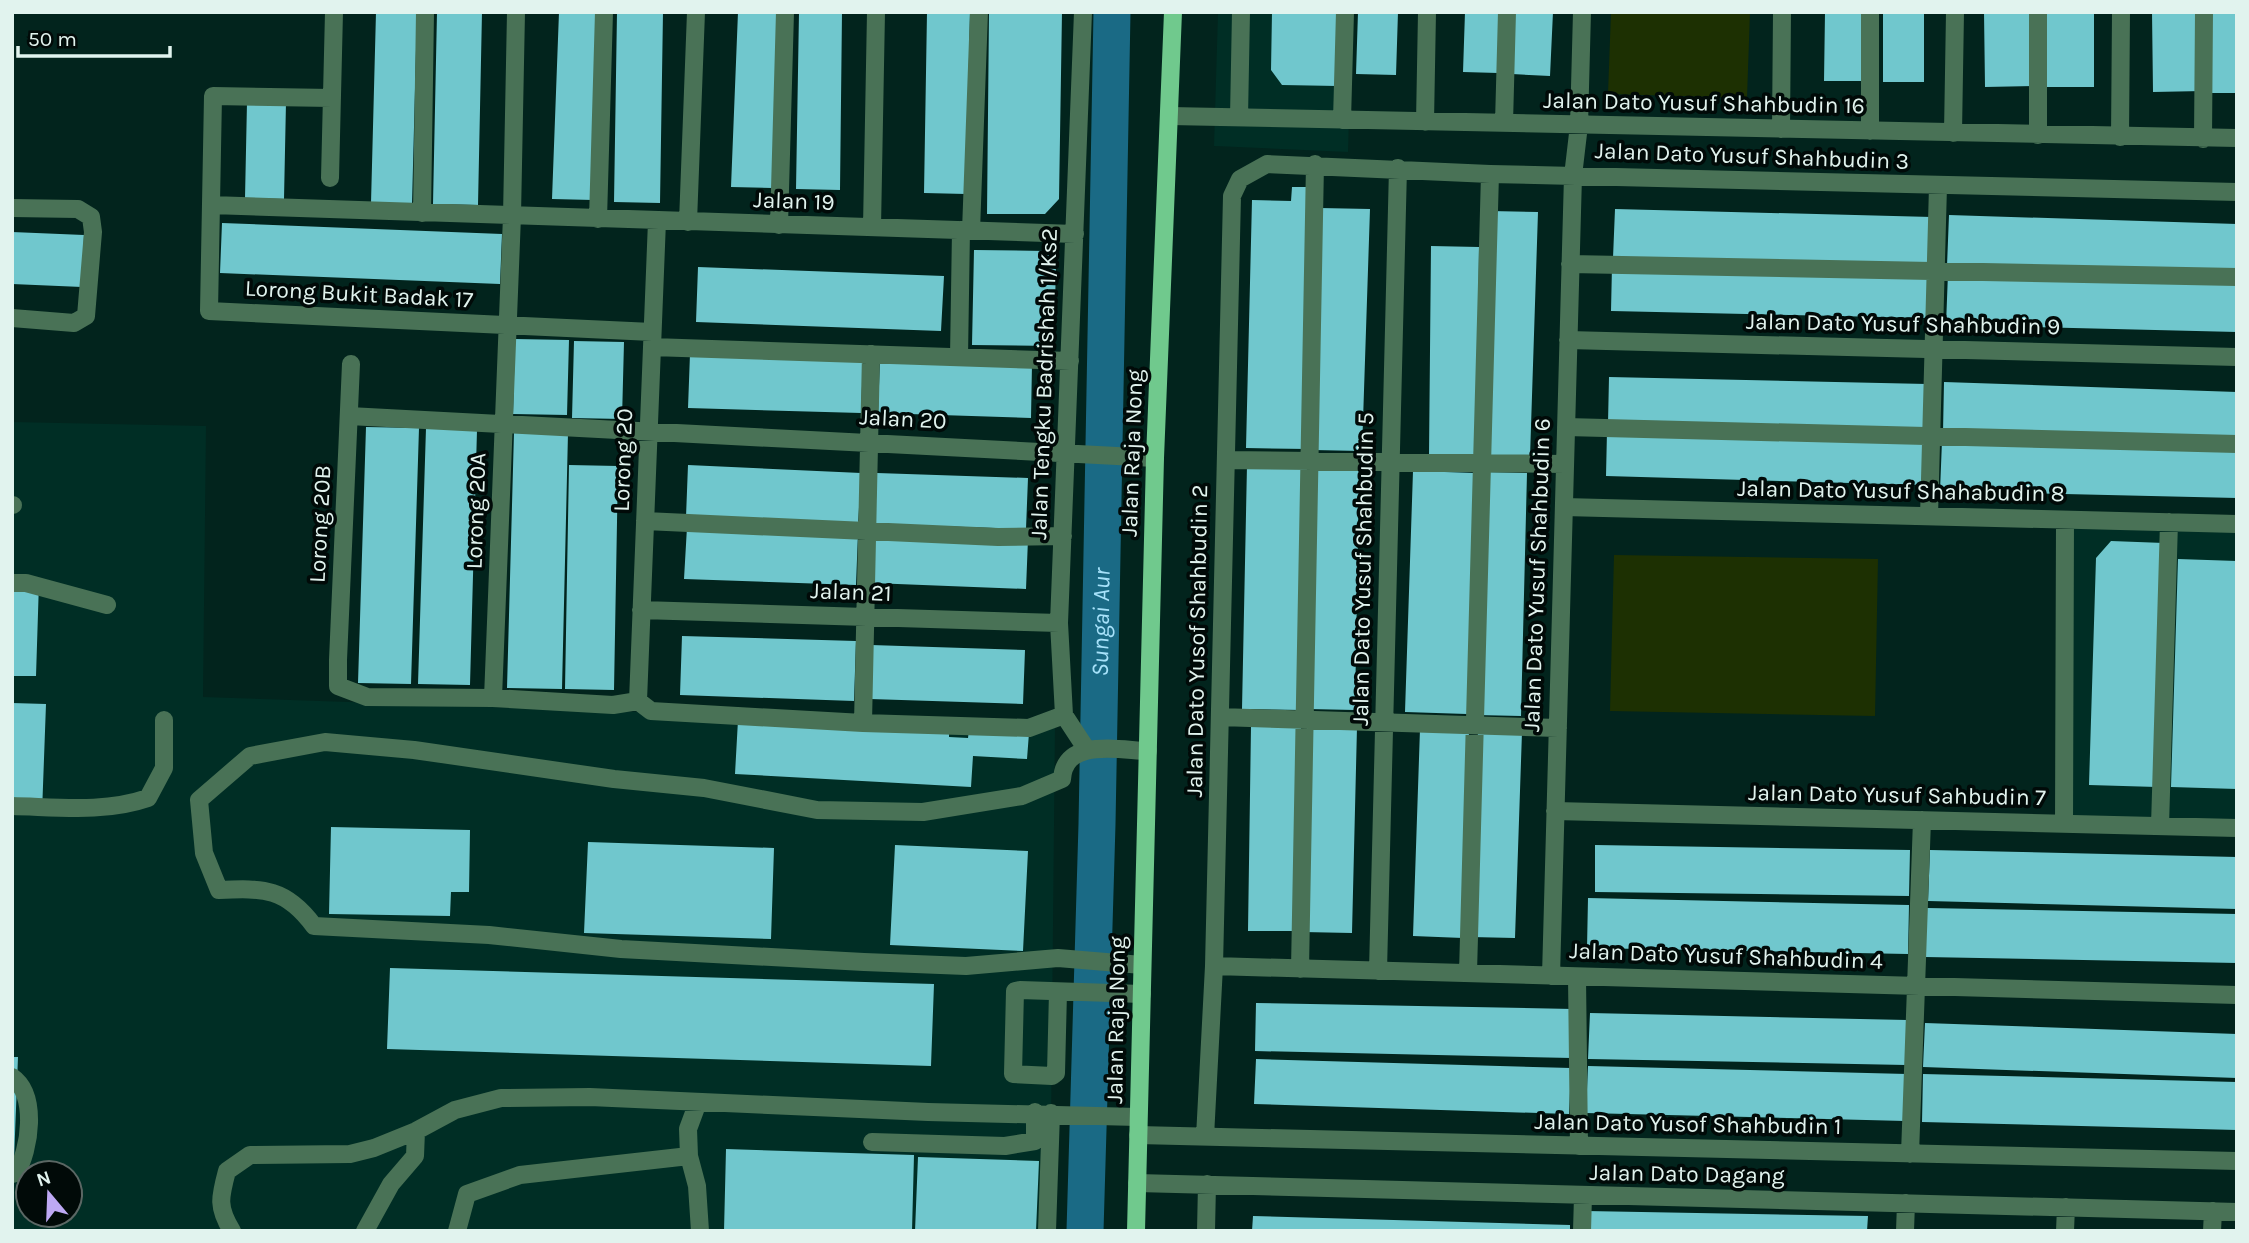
<svg xmlns="http://www.w3.org/2000/svg" width="2249" height="1243" viewBox="0 0 2249 1243" font-family="Karla,sans-serif">
  <style>
    .built { fill: #002e25; fill-rule: evenodd }
    .green { fill: #1d3002 }
    .lines { fill: none; stroke-linecap: round; stroke-linejoin: round }
    .river { stroke: #1a6a85; stroke-width: 37 }
    .building { fill: #70c7cd }
    .minor { stroke: #497256; stroke-width: 18 }
    .major { stroke: #70c98d; stroke-width: 18 }
    .labels { text-anchor: middle; dominant-baseline: central; stroke-width: 7; stroke-linejoin: round; paint-order: stroke }
    .street-label { font-size: 23px; fill: #e1f3ee; stroke: #010a08 }
    .water-label { font-size: 24px; font-style: italic; fill: #a7e2fa; stroke: #010a08 }
  </style>
  <rect width="100%" height="100%" fill="#02241d"/>
  <path class="built" d="M1218,12H1352L1348,152L1214,146Z
    M12,422L206,426L203,697L1055,726L1050,1231H12ZM28,1173H70V1215H28Z
    M2070,527L2237,531V821L2070,817Z"/>
  <path class="green" d="M1611,12H1750L1747,98L1608,94Z
    M1614,555L1878,559L1875,716L1610,711Z"/>
  <g class="lines">
    <path class="river" id="s1" d="M1085,1231L1097,824L1112,12"/>
  </g>
  <path class="building" d="M376,12H417L412,204L371,203Z
    M437,12H482L478,205L433,204Z
    M559,12H599L593,200L552,199Z
    M617,12H663L660,203L614,202Z
    M738,12H779L772,188L731,187Z
    M799,12H842L840,190L796,189Z
    M927,12H970L966,194L924,193Z
    M989,12H1062L1059,199L1045,214H987Z
    M1272,12H1338L1337,86L1282,85L1271,70Z
    M1358,12H1398L1396,75L1356,74Z
    M1465,12H1499L1498,73L1463,72Z
    M1515,12H1553L1550,76L1512,74Z
    M1825,12H1865L1864,81H1824Z
    M1883,12H1924V82H1883Z
    M1984,12H2034V86L1985,87Z
    M2042,12H2094V87H2041Z
    M2152,12H2202L2203,91L2153,92Z
    M2209,12H2237V93H2210Z
    M247,102H286L284,199L245,198Z
    M1292,187H1314L1308,449L1246,448L1252,200L1291,201Z
    M1320,208L1370,209L1362,451L1313,450Z
    M1615,209L1932,217L1930,266L1613,258Z
    M1490,211L1538,212L1530,457L1483,455Z
    M1949,215L2237,224V275L1947,266Z
    M222,223L502,234L500,284L220,273Z
    M12,232L84,235L82,287L12,284Z
    M1431,246L1479,247L1477,455H1429Z
    M974,250L1045,251L1056,264L1054,346L972,345Z
    M1612,266L1930,273L1929,318L1611,311Z
    M698,267L944,276L941,331L696,322Z
    M1948,273L2237,280V332L1946,325Z
    M515,339L569,340L567,415L513,414Z
    M574,341L624,342L622,419L572,418Z
    M690,354L863,359L861,413L688,408Z
    M880,359L1032,364L1031,418L878,413Z
    M1609,377L1927,384L1926,430L1608,423Z
    M1944,382L2237,392V442L1943,432Z
    M366,427L419,428L411,684L358,683Z
    M426,428L477,430L470,685L418,684Z
    M1607,431L1925,439L1923,485L1606,476Z
    M514,432L568,433L562,689L507,688Z
    M1942,441L2237,448V498L1940,491Z
    M569,465L618,466L614,690L565,689Z
    M688,465L861,473L858,525L686,517Z
    M1247,465L1307,466L1302,710L1242,709Z
    M1313,469H1359L1355,710L1308,709Z
    M1413,471L1476,473L1467,714L1405,712Z
    M1483,472L1527,473L1521,716L1476,715Z
    M877,473L1028,478L1026,529L875,524Z
    M687,527L858,533L856,585L684,579Z
    M874,533L1028,539L1026,589L872,583Z
    M2111,541L2164,543L2157,787L2089,785L2096,558Z
    M2178,559L2237,561V789L2171,787Z
    M12,582H39L36,676H12Z
    M682,636L856,641L854,701L680,695Z
    M871,645L1025,650L1023,704L870,699Z
    M12,703L46,704L42,813L12,812Z
    M738,720L949,731V737L968,738L969,730L1029,733L1027,759L973,756L971,787L735,774Z
    M1251,726L1301,727L1297,931H1248Z
    M1307,726L1357,727L1352,933L1303,932Z
    M1420,729L1469,731L1463,938L1413,936Z
    M1478,731L1522,732L1515,938L1471,937Z
    M331,827L470,830L469,892H451L450,916L329,914Z
    M588,842L774,848L771,939L584,933Z
    M895,845L1028,851L1023,951L890,945Z
    M1595,845L1910,850L1909,896L1595,892Z
    M1930,850L2237,857V909L1928,901Z
    M1588,898L1909,905L1908,954L1587,948Z
    M1927,908L2237,914V963L1925,957Z
    M390,968L934,984L931,1066L387,1049Z
    M1256,1003L1573,1009L1572,1058L1255,1051Z
    M1590,1013L1907,1020L1906,1065L1588,1059Z
    M1925,1023L2237,1034V1078L1923,1067Z
    M12,1057H18L14,1160H12Z
    M1256,1059L1571,1068L1569,1114L1254,1104Z
    M1588,1066L1907,1074L1905,1121L1586,1113Z
    M1923,1074L2237,1082V1130L1922,1122Z
    M726,1149L914,1155L912,1231H724Z
    M918,1157L1039,1161L1036,1231H915Z
    M1586,1211L1868,1216L1867,1231H1586Z
    M1253,1216L1570,1225V1231H1252Z"/>
  <g class="lines">
    <path class="minor" d="M1083,12L1059,623L1064,715L1087,750
      M1870,12V131
      M332,98L213,96L209,311L652,332
      M1170,116L2237,138
      M1239,117L1241,12
      M1342,120L1345,12
      M1425,122L1427,12
      M1504,123L1507,12
      M1781,129L1782,12
      M1953,133L1955,12
      M2038,135V12
      M2120,137L2121,12
      M2203,139L2204,12
      M330,178L334,12
      M211,205L1075,234
      M12,208L78,209L91,217L93,232L86,316L74,323L12,318
      M422,213L425,12
      M598,219L604,12
      M688,222L696,12
      M779,225L785,12
      M872,227L876,12
      M971,231L979,12
      M1570,264L2237,277
      M1568,340L2237,357
      M652,347L1070,361
      M959,357L961,230
      M351,364L338,660V686L367,697L493,698L613,705L638,701L651,711L863,723L1029,728L1064,715
      M349,416L1155,458
      M1566,427L2237,444
      M1226,460L1565,464
      M12,505H13
      M1564,507L2237,524
      M1929,516L1938,186
      M645,521L998,537L1063,536
      M12,583H26L107,605
      M641,610L1059,623
      M493,698L512,216L516,12
      M638,701L657,221
      M1220,717L1558,728
      M863,723L871,354
      M12,806C57,807 105,813 148,798L164,768V720
      M1555,811L2237,828
      M2064,824L2065,520
      M2160,826L2169,522
      M1142,965L1058,958L966,966L864,962L621,949L489,935L314,926C286,888 264,888 219,890L204,853L199,800L250,756L325,742L414,750L614,779L704,788L817,810L923,812L1022,796L1062,779C1065,738 1117,750 1148,751
      M1214,966L2237,995
      M1300,969L1315,164
      M1378,971L1398,168
      M1468,973L1490,174
      M1551,976L1573,176L1579,125L1582,12
      M1577,977L1579,1146
      M1058,992L1056,1073L1052,1076L1013,1074L1015,991L1020,990L1142,994
      M12,1077C38,1095 30,1150 16,1173L12,1174
      M1138,1135L2237,1161
      M1205,1137L1214,966L1232,196L1240,179L1267,164L1490,174L2237,192
      M872,1142L1005,1146L1035,1141V1112
      M1910,1154L1922,820
      M689,1156L697,1186L700,1231
      M1137,1183L2237,1212
      M232,1231C217,1207 220,1197 227,1171L250,1155L350,1154L374,1148L416,1131L455,1110L501,1098L590,1097L928,1112L1138,1117
      M365,1231L391,1184L415,1156L416,1131
      M457,1231L467,1194L520,1175L689,1156L688,1129L698,1102
      M1047,1231L1051,1113
      M1206,1231L1207,1184
      M1582,1231L1583,1196
      M1905,1231L1906,1203
      M2065,1231L2066,1207
      M2212,1231L2213,1211"/>
    <path class="major" d="M1136,1231L1155,458L1173,12"/>
  </g>
  <g class="labels">
    <g class="street-label">
      <text transform="translate(1704 103) rotate(1)">Jalan Dato Yusuf Shahbudin 16</text>
      <text transform="translate(1752 156) rotate(2)">Jalan Dato Yusuf Shahbudin 3</text>
      <text transform="translate(794 201) rotate(2)">Jalan 19</text>
      <text transform="translate(359 294) rotate(3)">Lorong Bukit Badak 17</text>
      <text transform="translate(1903 324) rotate(1)">Jalan Dato Yusuf Shahbudin 9</text>
      <text transform="translate(1044 384) rotate(-88)">Jalan Tengku Badrishah 1/Ks2</text>
      <text transform="translate(903 419) rotate(3)">Jalan 20</text>
      <text transform="translate(1132 453) rotate(-88)">Jalan Raja Nong</text>
      <text transform="translate(623 460) rotate(-88)">Lorong 20</text>
      <text transform="translate(1901 491) rotate(1)">Jalan Dato Yusuf Shahabudin 8</text>
      <text transform="translate(476 511) rotate(-88)">Lorong 20A</text>
      <text transform="translate(320 524) rotate(-87)">Lorong 20B</text>
      <text transform="translate(1363 569) rotate(-89)">Jalan Dato Yusuf Shahbudin 5</text>
      <text transform="translate(1537 575) rotate(-88)">Jalan Dato Yusuf Shahbudin 6</text>
      <text transform="translate(851 592) rotate(2)">Jalan 21</text>
      <text transform="translate(1197 641) rotate(-89)">Jalan Dato Yusof Shahbudin 2</text>
      <text transform="translate(1897 795) rotate(1)">Jalan Dato Yusuf Sahbudin 7</text>
      <text transform="translate(1726 956) rotate(2)">Jalan Dato Yusuf Shahbudin 4</text>
      <text transform="translate(1116 1020) rotate(-89)">Jalan Raja Nong</text>
      <text transform="translate(1688 1124) rotate(1)">Jalan Dato Yusof Shahbudin 1</text>
      <text transform="translate(1687 1174) rotate(1)">Jalan Dato Dagang</text>
    </g>
    <g class="water-label">
      <text stroke="none"><textPath href="#s1" startOffset="609">Sungai Aur</textPath></text>
    </g>
  </g>
  <rect width="2249" height="1243" fill="none" stroke="#e1f3ee" stroke-width="28"/>
  <g transform="translate(49 1194) rotate(341)"><circle r="33" fill="#010a08" stroke="#5b6764" stroke-width="2"/>
  <path d="M0-5L12 26L0 18L-12 26Z" fill="#bea9f4"/>
  <text y="-10" font-size="19" font-weight="bold" text-anchor="middle" fill="#e1f3ee">N</text>
  </g>
  <path d="M18 46v10h152v-10" fill="none" stroke="#e1f3ee" stroke-width="3.5"/>
  <text x="28" y="46" font-size="21" fill="#e1f3ee" stroke="#010a08" stroke-width="5" paint-order="stroke">50 m</text>
</svg>
